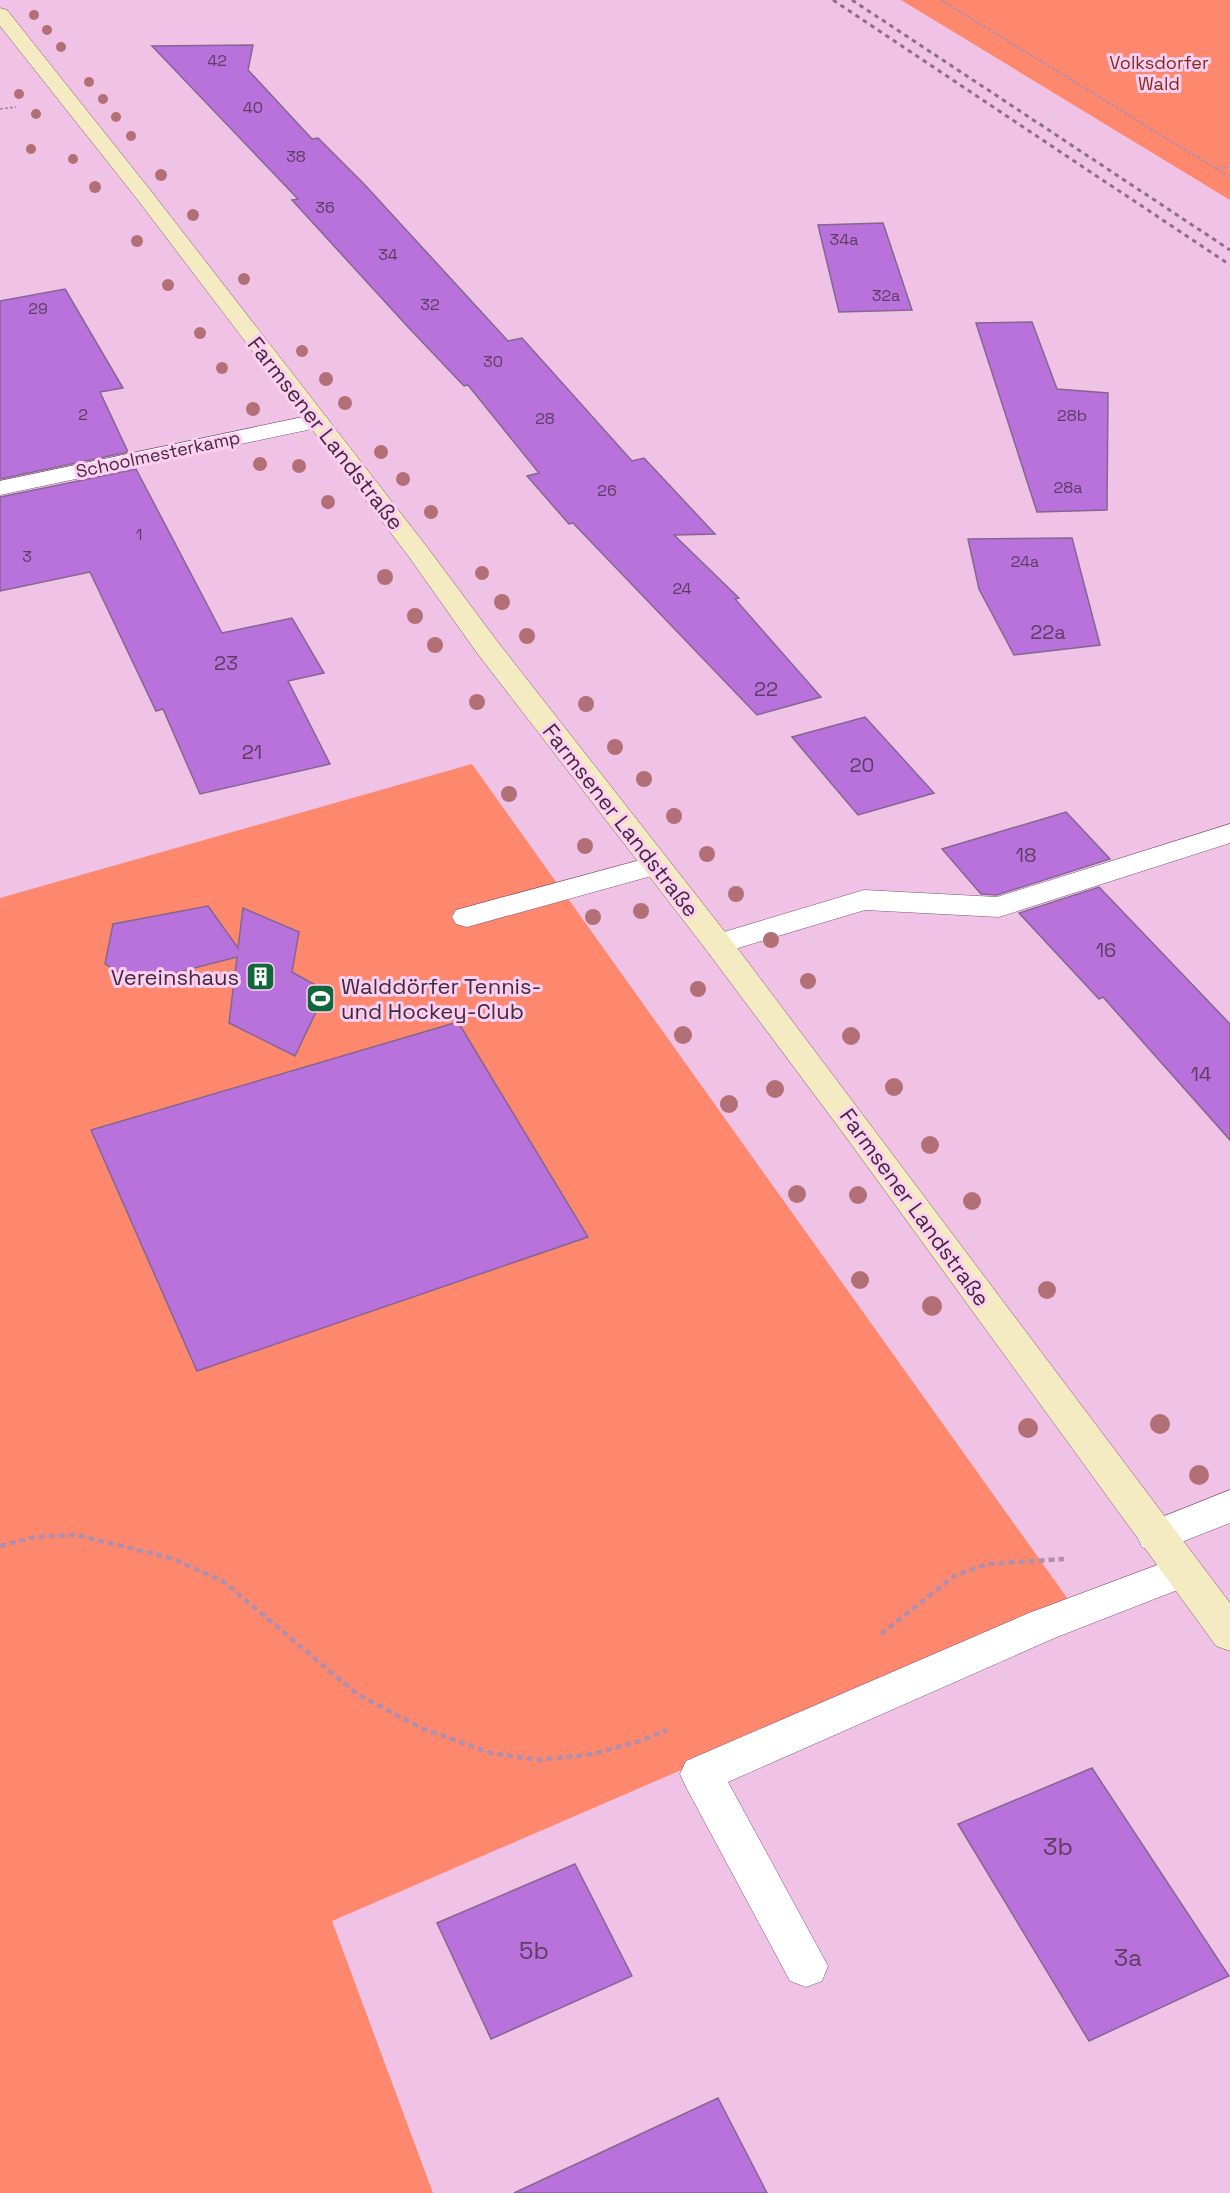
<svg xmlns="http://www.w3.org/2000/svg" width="1230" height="2193" viewBox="0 0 1230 2193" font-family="'Space Grotesk',sans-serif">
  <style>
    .green { fill: #fe886d }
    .building { fill: #b971db; stroke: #836791; stroke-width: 1.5 }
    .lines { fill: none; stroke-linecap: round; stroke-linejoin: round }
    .lane-casing { stroke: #7d5474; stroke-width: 1 }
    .street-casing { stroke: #7d5474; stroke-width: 1 }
    .secondary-casing { stroke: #7d5474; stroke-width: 1 }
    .path-far1 { stroke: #b28eaa; stroke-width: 2; stroke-dasharray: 3 2; stroke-linecap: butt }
    .path { stroke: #b28eaa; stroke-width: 4.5; stroke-dasharray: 6 4; stroke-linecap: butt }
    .lane { fill: #fff; fill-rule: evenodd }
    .street { fill: #fff; fill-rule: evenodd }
    .secondary { fill: #f5ebc3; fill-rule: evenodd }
    .rail { stroke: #8c6e86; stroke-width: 3; stroke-dasharray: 4.5 4.5; stroke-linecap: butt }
    .tree { fill: #b27076 }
    .labels { text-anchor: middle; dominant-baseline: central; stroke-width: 6; stroke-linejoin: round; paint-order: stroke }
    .far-number-label { font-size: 16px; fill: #5d3d62 }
    .far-park-label { font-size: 18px; fill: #7f2d1b; stroke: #fecff3 }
    .far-street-label { font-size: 18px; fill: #3e2c3a; stroke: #fecff3 }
    .number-label { font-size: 20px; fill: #5d3d62 }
    .street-label { font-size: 22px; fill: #3e2c3a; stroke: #fecff3 }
    .poi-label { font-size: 22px; fill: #3e2c3a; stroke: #fecff3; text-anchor: end }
    .near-number-label { font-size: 24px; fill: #5d3d62 }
  </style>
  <rect width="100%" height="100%" fill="#f0c2e6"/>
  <path class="green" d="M901,0H1230V200Z
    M472,764L1070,1602L332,1921L433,2193H0V898Z"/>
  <path class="building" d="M253,45L248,70L312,139L318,138L364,184L508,341L522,338L632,461L644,458L715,534L674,535L739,598L735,599L821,697L757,715L573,523L569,524L527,476L539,473L468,385L464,386L408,327L292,200L298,199L152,46Z
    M883,223L912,310L839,312L818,225Z
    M65,289L123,388L100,392L128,452L0,479V301Z
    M1032,322L1057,389L1108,393L1107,510L1037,512L976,323Z
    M136,469L222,633L292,618L324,673L288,681L330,764L200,794L163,709L156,711L90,572L0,591V497Z
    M1072,538L1100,645L1014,655L979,589L968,539Z
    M865,717L934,793L858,815L792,737Z
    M1066,812L1110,859L997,895L981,894L942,849Z
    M1099,887L1230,1024V1140L1103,997L1099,999L1019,913Z
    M208,906L238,948L243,908L299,932L292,972L326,991L295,1056L229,1023L237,957L136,983L105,964L113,924Z
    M458,1022L588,1237L197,1371L91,1130Z
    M1092,1768L1229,1976L1089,2041L958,1824Z
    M575,1864L632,1976L491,2039L437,1923Z
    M718,2098L767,2193H514Z"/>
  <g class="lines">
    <defs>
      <path id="lane" d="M1230,824V843L999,917L865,910L718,954L707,951L703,944L707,937L864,890L997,897Z
        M655,856L666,858L670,865L666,872L467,927L456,924L452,917L456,910Z
        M1230,1490V1523L1156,1552L1142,1547L1137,1536L1142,1525Z
        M1184,1555L1198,1560L1204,1571L1198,1582L1057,1637L728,1782L828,1966L822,1981L806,1987L790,1981L686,1787L680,1774L686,1761L1029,1613Z"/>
      <path id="street" d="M317,414L326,416L329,421L326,426L0,495V481Z"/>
      <path id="secondary" d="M0,8L7,10L151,191L427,547L497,641L729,937L1230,1603V1651L1216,1646L843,1133L707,951L477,653L409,557L137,199L0,26Z"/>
    </defs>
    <use href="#lane" class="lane-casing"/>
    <use href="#street" class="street-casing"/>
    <use href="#secondary" class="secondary-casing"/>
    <path class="path-far1" d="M941,0L1215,168L1230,167
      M0,109L16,107
      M1215,168L1230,177"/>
    <path class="path" d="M0,1546L34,1537L76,1535L171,1558L224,1582L357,1694L421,1728L491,1753L540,1760L593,1754L640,1741L667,1730
      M881,1634L954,1576L987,1564L1064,1559"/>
    <use href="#lane" class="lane"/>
    <use href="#street" class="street"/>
    <use href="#secondary" class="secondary"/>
    <path class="rail" d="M833,0L1230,265
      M852,0L1230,250"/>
  </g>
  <g class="tree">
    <circle cx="34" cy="15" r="5"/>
    <circle cx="47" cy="30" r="5"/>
    <circle cx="61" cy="47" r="5"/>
    <circle cx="89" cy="82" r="5"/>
    <circle cx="19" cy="94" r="5"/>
    <circle cx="103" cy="99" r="5"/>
    <circle cx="36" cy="114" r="5"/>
    <circle cx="116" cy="117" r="5"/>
    <circle cx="131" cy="136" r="5"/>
    <circle cx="31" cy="149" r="5"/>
    <circle cx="73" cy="159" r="5"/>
    <circle cx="161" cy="175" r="6"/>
    <circle cx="95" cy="187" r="6"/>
    <circle cx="193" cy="215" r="6"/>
    <circle cx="137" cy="241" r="6"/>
    <circle cx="244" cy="279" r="6"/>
    <circle cx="168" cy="285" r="6"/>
    <circle cx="200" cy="333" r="6"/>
    <circle cx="302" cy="351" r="6"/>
    <circle cx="222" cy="368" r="6"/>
    <circle cx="326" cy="379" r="7"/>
    <circle cx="345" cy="403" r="7"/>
    <circle cx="253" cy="409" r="7"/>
    <circle cx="381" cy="452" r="7"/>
    <circle cx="260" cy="464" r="7"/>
    <circle cx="299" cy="466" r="7"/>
    <circle cx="403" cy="479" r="7"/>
    <circle cx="328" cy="502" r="7"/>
    <circle cx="431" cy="512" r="7"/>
    <circle cx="482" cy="573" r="7"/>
    <circle cx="385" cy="577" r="8"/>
    <circle cx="502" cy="602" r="8"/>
    <circle cx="415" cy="616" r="8"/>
    <circle cx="527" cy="636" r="8"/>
    <circle cx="435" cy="645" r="8"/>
    <circle cx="477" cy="702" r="8"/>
    <circle cx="586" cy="704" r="8"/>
    <circle cx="615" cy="747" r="8"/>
    <circle cx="644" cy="779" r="8"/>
    <circle cx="509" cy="794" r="8"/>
    <circle cx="674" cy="816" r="8"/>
    <circle cx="585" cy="846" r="8"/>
    <circle cx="707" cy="854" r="8"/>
    <circle cx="736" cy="894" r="8"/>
    <circle cx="641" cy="911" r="8"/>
    <circle cx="593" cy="917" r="8"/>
    <circle cx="771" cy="940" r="8"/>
    <circle cx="808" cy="981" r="8"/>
    <circle cx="698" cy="989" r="8"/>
    <circle cx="683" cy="1035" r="9"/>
    <circle cx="851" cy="1036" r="9"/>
    <circle cx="894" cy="1087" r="9"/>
    <circle cx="775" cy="1089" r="9"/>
    <circle cx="729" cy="1104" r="9"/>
    <circle cx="930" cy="1145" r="9"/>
    <circle cx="797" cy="1194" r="9"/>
    <circle cx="858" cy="1195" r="9"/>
    <circle cx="972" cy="1201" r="9"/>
    <circle cx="860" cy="1280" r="9"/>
    <circle cx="1047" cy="1290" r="9"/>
    <circle cx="932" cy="1306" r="10"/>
    <circle cx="1160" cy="1424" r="10"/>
    <circle cx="1028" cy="1428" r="10"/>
    <circle cx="1199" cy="1475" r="10"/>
  </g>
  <defs>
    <symbol id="building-square" viewBox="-11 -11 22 22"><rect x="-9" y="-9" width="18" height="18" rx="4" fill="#10673a" stroke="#fecff3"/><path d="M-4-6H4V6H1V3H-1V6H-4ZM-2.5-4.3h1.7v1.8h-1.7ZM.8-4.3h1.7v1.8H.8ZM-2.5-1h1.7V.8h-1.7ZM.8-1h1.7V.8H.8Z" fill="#fff"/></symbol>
    <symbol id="stadium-square" viewBox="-11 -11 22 22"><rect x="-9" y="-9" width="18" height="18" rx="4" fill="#10673a" stroke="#fecff3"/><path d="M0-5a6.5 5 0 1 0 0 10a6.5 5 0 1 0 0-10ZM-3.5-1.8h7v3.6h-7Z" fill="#fff"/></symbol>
  </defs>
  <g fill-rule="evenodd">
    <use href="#building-square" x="244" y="960" width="33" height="33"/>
    <use href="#stadium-square" x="304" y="982" width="33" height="33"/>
  </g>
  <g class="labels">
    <g class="far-number-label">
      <text x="217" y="60">42</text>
      <text x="253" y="107">40</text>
      <text x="296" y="156">38</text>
      <text x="325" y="207">36</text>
      <text x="844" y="239">34a</text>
      <text x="388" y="254">34</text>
      <text x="886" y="295">32a</text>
      <text x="430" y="304">32</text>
      <text x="38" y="308">29</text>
      <text x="493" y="361">30</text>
      <text x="83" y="414">2</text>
      <text x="1072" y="415">28b</text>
      <text x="545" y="418">28</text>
      <text x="1068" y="487">28a</text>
      <text x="607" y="490">26</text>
      <text x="139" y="534">1</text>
      <text x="27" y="556">3</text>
      <text x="1025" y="561">24a</text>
      <text x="682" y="588">24</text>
    </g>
    <g class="far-park-label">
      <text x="1159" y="62">Volksdorfer<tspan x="1159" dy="21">Wald</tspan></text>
    </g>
    <g class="far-street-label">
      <text transform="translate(158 454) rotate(-12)">Schoolmesterkamp</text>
    </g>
    <g class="number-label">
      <text x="1048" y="632">22a</text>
      <text x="226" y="663">23</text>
      <text x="766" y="689">22</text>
      <text x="252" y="752">21</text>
      <text x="862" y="765">20</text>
      <text x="1026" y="855">18</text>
      <text x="1106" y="950">16</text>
      <text x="1201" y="1074">14</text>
    </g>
    <g class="street-label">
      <text transform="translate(326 433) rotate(52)">Farmsener Landstraße</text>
      <text transform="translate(621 820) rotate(52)">Farmsener Landstraße</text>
      <text transform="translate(915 1207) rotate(54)">Farmsener Landstraße</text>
    </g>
    <g class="poi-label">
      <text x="239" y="977">Vereinshaus</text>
      <text x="341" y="986" text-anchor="start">Walddörfer Tennis-<tspan x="341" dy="25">und Hockey-Club</tspan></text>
    </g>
    <g class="near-number-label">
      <text x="1058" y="1846">3b</text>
      <text x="534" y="1950">5b</text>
      <text x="1128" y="1957">3a</text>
    </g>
  </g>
</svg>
